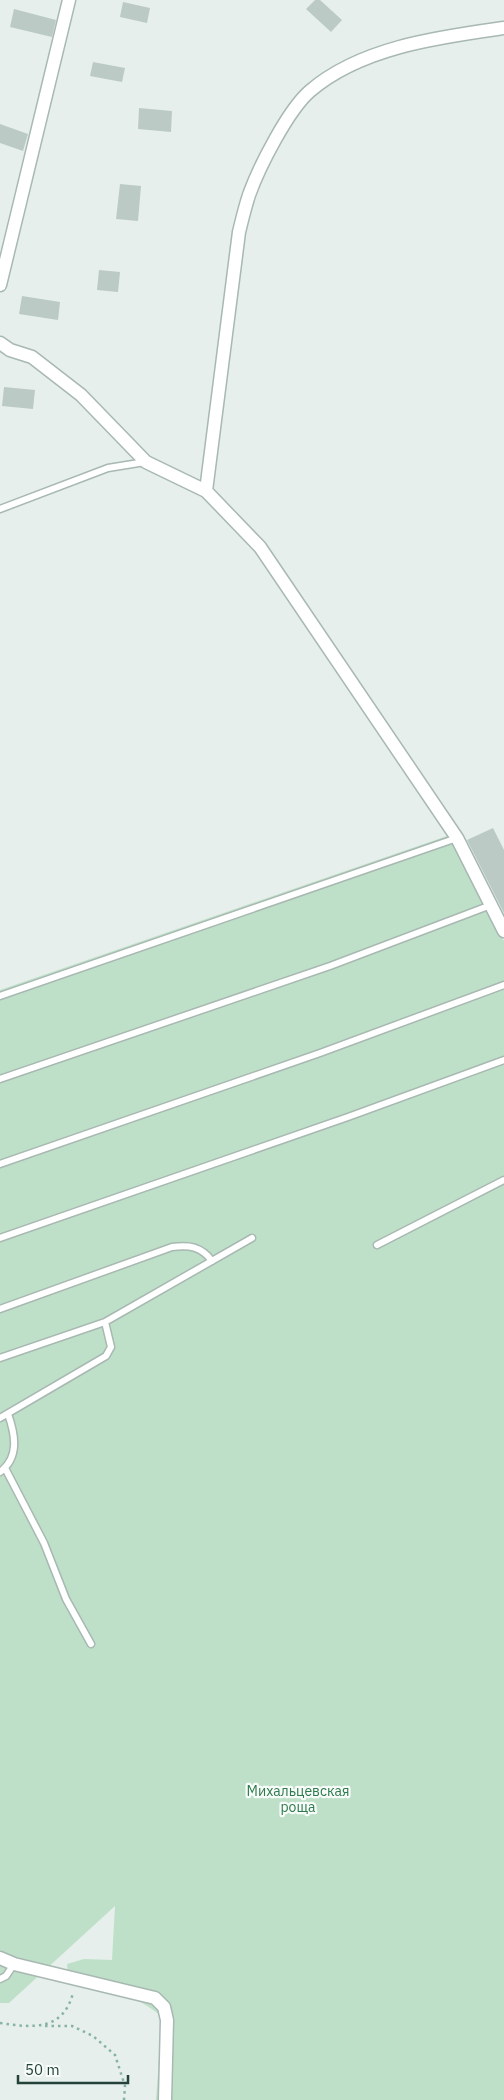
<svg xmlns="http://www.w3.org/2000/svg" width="504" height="2100" viewBox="0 0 504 2100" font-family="'IBM Plex Sans',sans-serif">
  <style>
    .green { fill: #bfe0c8 }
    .building { fill: #bbcac4 }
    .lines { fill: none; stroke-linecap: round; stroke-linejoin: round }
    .service-casing { stroke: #a8b8b2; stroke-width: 9 }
    .minor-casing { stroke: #a8b8b2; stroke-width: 15 }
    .path { stroke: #86b3a5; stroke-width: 2.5; stroke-dasharray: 2.5 4; stroke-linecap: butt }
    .service { stroke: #fff; stroke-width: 6 }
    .minor { stroke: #fff; stroke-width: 12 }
    .labels { text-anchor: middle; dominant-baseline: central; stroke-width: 4.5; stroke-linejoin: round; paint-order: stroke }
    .park-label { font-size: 14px; fill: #2d7a4b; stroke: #f7fbf9 }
  </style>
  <rect width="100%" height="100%" fill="#e6efeb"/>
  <path class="green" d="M450,835L504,941V2100H156L162,2017C136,1994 100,1986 68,1975L67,1964L84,1959L112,1960L115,1906L9,2003H0V990Z"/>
  <path class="building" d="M315,0H320L342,20L331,32L306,9Z
    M123,2L150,8L147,23L120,17Z
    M14,9L56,20L52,37L10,27Z
    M93,62L125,68L122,82L90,76Z
    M139,108L172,111L171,132L138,129Z
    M0,124L28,134L23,151L0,143Z
    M120,184L141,186L138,221L116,219Z
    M99,270L120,272L118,292L97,290Z
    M22,296L60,302L58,320L19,314Z
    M4,387L35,390L33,409L2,406Z
    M493,828L504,850V913L467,840Z"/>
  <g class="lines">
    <defs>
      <path id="service" d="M0,509L108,468L145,462
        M0,996L457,838
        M0,1079L330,966L491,905
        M0,1164L320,1053L504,985
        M0,1238L348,1117L504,1060
        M377,1245L504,1180
        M0,1309L172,1247C189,1245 201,1246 212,1261
        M0,1358L105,1322L252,1238
        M0,1418L106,1356L111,1347L105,1322
        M5,1468L44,1543L66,1599L91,1644
        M0,1472C20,1457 15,1434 8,1414
        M0,1979L6,1976L14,1964"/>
      <path id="minor" d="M0,285L69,0
        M0,343L10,350L32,357L81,395L146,462L206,491L260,547L457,838L504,931
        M206,491L239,232C242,220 245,207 249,195C259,167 288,110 310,91C361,47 440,37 504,28
        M0,1958L14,1964L155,1998L164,2007L167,2020L165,2100"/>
    </defs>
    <use href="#service" class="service-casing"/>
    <use href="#minor" class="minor-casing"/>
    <path class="path" d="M0,2023C33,2028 63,2031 73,1993
      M45,2026H72L93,2036L115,2055L125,2086L124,2100"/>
    <use href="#service" class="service"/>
    <use href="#minor" class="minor"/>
  </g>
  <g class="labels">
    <g class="park-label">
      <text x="298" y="1791">Михальцевская<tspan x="298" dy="16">роща</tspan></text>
    </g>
  </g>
  <path d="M18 2075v8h110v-8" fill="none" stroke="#24423a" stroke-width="2.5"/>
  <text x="25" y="2075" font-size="15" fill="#24423a" stroke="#f7fbf9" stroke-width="4" paint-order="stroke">50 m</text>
</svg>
